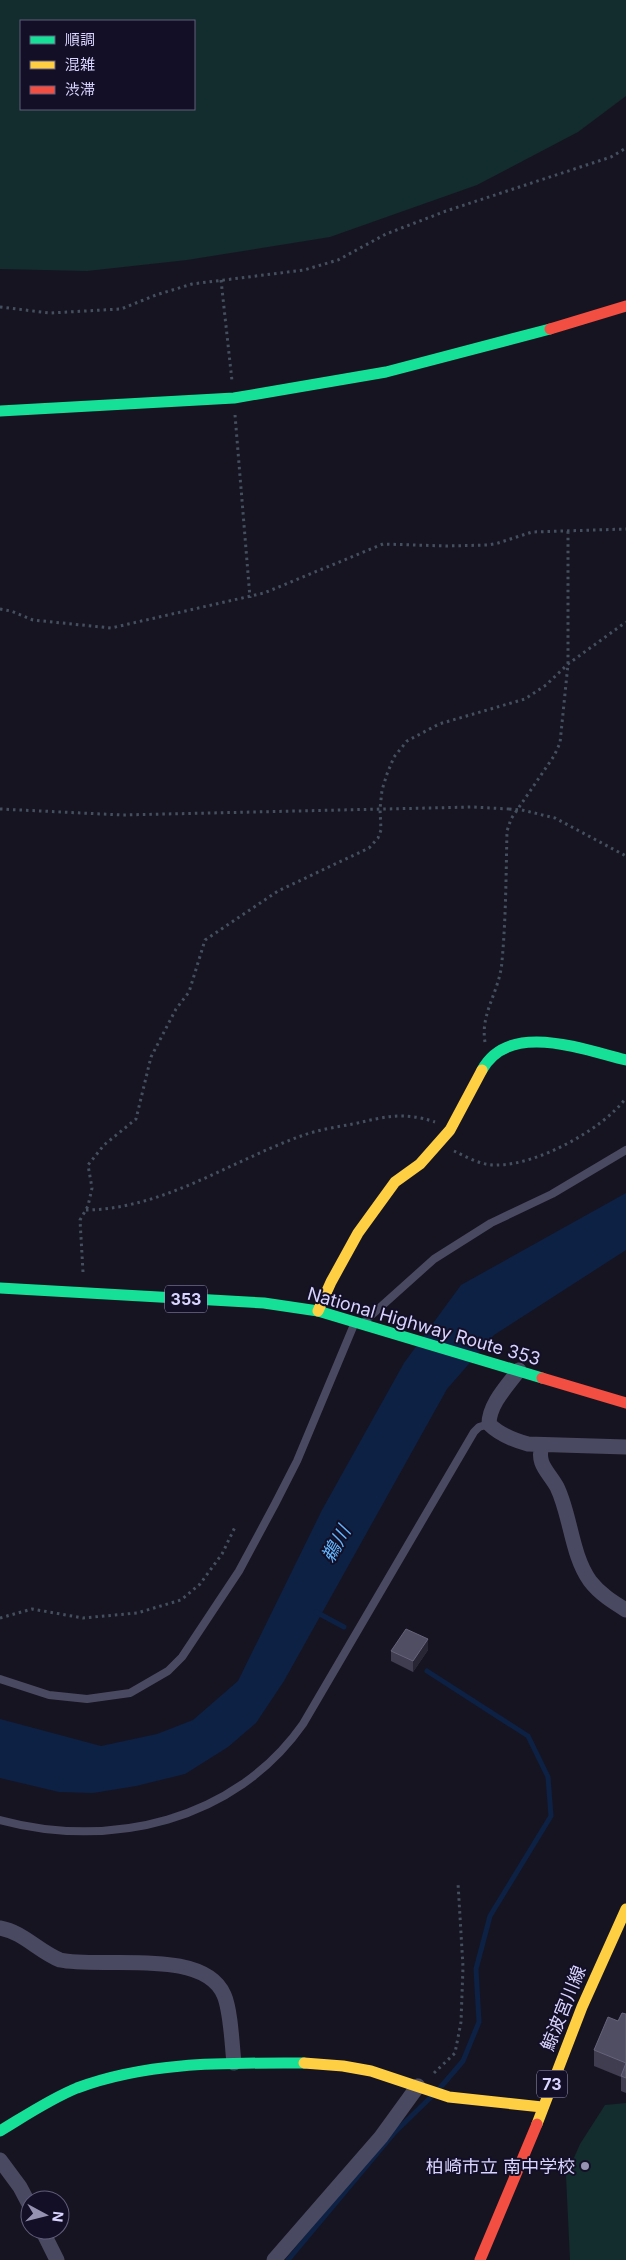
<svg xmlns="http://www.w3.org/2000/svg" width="626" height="2260" viewBox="0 0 626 2260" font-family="Inter,'Noto Sans JP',sans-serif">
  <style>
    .green { fill: #132c2d; fill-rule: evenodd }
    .water { fill: #0d2144 }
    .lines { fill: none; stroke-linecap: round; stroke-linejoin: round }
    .stream { stroke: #0d2144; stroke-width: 5 }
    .path { stroke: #44505f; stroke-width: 3; stroke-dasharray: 2.5 4; stroke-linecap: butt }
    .lane { stroke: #4a4962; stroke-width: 8 }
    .street { stroke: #4a4962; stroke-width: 15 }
    .fast { stroke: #16e098; stroke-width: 11 }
    .slow { stroke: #ffcf43; stroke-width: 11 }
    .jam { stroke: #f24e42; stroke-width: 11 }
    .path-bridge { stroke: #44505f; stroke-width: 3; stroke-dasharray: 2.5 4; stroke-linecap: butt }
    .wall { fill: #403d50 }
    .shaded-wall { fill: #282635 }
    .building { fill: #504e63; stroke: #66637b }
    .poi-dot { fill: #9591b1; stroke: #130f26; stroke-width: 2 }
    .labels { text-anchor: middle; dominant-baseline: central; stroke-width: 4; stroke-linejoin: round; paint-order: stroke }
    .shield { fill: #130f26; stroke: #9e99be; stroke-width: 1 }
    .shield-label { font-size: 16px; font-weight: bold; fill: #d9d4ff }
    .street-label { font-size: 18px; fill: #d9d4ff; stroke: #130f26 }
    .poi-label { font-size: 18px; fill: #d9d4ff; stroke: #130f26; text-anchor: end }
    .water-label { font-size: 19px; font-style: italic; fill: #62b6ff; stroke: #130f26 }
  </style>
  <rect width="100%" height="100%" fill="#161421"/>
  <path class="green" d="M0,0H626V96L578,132L477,185L330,237L187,260L87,271L0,269ZM21,21H194V109H21Z
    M626,2103V2260H570L566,2176L580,2144L605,2105Z"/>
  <path class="water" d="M626,1193V1250L494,1335L447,1389L284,1681L256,1723L228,1747L185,1774L136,1786L93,1793L59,1792L0,1778V1719L101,1746L157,1734L193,1720L238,1681L322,1510L404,1363L461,1285Z"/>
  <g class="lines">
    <path class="stream" d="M316,1612L344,1627
      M427,1671L528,1736L548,1777L551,1816L490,1916L476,1969L479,2022L463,2061L439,2089
      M288,2260L395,2132L431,2097"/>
    <path class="path" d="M221,280L232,381
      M0,307L50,313L121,309L156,295L192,284L304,270L338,260L386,234L446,211L611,157L626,148
      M235,415L250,598
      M0,609L11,611L33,620L111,628L264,593L383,544L446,546L488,545L498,543L532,532L626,529
      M0,809L122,815L472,807L509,809
      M522,810L555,818L626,856
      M485,1042C480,1013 500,991 502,961C506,918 506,874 507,831L511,819L554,756L560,743L568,664V530
      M454,1151C467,1157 482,1166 497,1165C537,1165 602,1130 626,1098
      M86,1210C163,1209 231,1161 301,1136C317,1130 336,1127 353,1124C385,1117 402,1111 435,1122
      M83,1272L80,1220L88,1206L92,1188L88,1165L104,1145L136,1119L151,1057L176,1009L189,992L205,940L278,891L369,848L378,838L381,830L380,809L382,790L387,774L394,757L407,741L439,724L525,699L546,685L568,664L626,622
      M0,1618L32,1609L83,1618L137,1613L181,1600L200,1584L222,1554L236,1525
      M434,2073L455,2053L461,2022L463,1967L458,1883"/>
    <path class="lane" d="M366,1320L434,1259L491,1223L552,1194L626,1150
      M0,1679L49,1695L87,1699L130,1693L168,1671L182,1657L239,1571L275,1504L297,1461L353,1327
      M0,1820C111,1850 235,1821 303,1724L474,1432L479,1427L489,1424"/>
    <path class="street" d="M519,1370C508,1385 489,1404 489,1424C500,1435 513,1440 528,1444L626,1447
      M542,1446C536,1464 549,1472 557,1487C571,1516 571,1554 590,1581C600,1594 613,1602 626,1610
      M0,1928C23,1932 38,1951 60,1960C102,1969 204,1947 224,1995C231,2011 232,2046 234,2063
      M0,2160L20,2187L30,2206
      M42,2230L57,2260
      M274,2260L381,2137L418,2086"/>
    <path class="fast" d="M0,411L234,398L386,372L550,329
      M482,1070C509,1020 584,1050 626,1060
      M0,1288L264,1303L318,1311L542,1378
      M0,2131C25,2116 50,2099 77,2088C149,2061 228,2063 304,2063"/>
    <path class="slow" d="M318,1311L331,1282L358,1233L395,1182L420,1164L450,1130L482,1070
      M304,2063L343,2066L371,2071L449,2097L542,2107
      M537,2124L582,2007L626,1909"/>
    <path class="jam" d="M550,329L626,306
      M542,1378L626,1403
      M480,2260L537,2124"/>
    <path class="path-bridge" d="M509,809L522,810"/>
  </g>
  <path class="wall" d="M428,1650L413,1672L391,1661V1651Z
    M626,2014V2093L621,2091V2077L594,2066V2050L618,2021Z"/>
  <path class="shaded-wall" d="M428,1639V1650L413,1672V1661Z"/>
  <path class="building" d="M406,1629L428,1639L413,1661L391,1651Z
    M622,2013L626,2014V2078L621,2076L626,2063L594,2050L608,2017L618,2021Z"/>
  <circle class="poi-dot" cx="585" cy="2166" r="5"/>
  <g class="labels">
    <g class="shield">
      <rect x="165" y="1285.5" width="42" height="27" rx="4"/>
      <rect x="537" y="2070.5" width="30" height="27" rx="4"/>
    </g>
    <g class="shield-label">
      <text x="186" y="1299">353</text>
      <text x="552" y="2084">73</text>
    </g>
    <g class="street-label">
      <text transform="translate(424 1326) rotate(16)">National Highway Route 353</text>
      <text transform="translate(563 2008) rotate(-68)">鯨波宮川線</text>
    </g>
    <g class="poi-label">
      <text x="575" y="2166">柏崎市立 南中学校</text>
    </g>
    <g class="water-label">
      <text transform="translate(336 1544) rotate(-61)">鵜川</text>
    </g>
  </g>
  <rect x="20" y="20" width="175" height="90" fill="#130f26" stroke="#625e7d"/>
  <rect x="30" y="36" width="25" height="8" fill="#16e098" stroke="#625e7d"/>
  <text x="65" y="45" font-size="15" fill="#d9d4ff">順調</text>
  <rect x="30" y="61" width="25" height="8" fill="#ffcf43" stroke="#625e7d"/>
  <text x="65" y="70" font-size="15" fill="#d9d4ff">混雑</text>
  <rect x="30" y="86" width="25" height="8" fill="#f24e42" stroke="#625e7d"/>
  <text x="65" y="95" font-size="15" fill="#d9d4ff">渋滞</text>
  <g transform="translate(45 2215) rotate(97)"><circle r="24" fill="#130f26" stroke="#625e7d"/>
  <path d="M0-4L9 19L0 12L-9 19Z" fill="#9591b1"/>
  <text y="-8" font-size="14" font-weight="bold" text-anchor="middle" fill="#d9d4ff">N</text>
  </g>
</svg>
